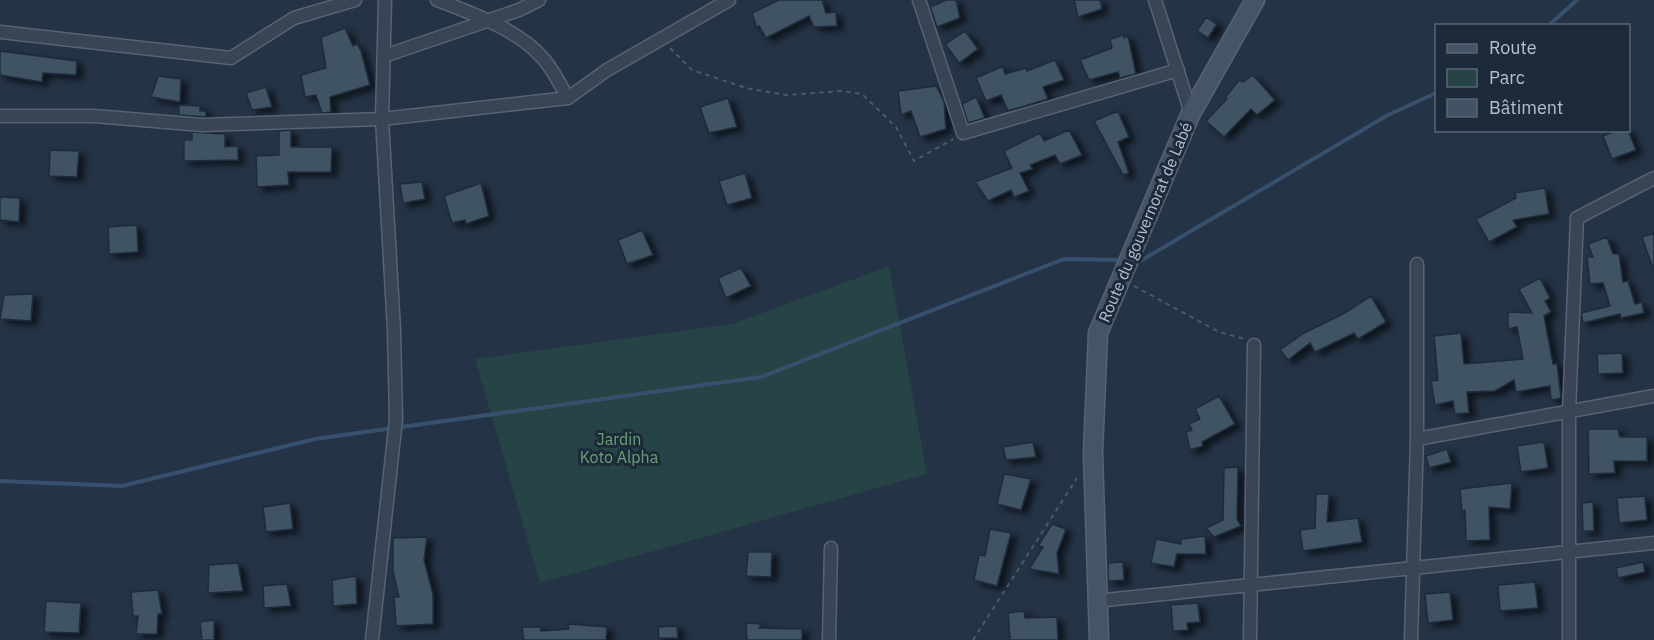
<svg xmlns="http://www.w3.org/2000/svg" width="1654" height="640" viewBox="0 0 1654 640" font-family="'IBM Plex Sans',sans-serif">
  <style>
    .green { fill: #264346 }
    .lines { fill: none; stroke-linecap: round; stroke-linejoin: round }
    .stream { stroke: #36506e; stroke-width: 4 }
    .building { fill: #405264; stroke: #1f2c3c; stroke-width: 1.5; filter: url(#shadow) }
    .street-casing { stroke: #576372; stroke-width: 15 }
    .secondary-casing { stroke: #576372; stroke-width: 21 }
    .path { stroke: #456062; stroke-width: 2; stroke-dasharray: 4.5 4.5; stroke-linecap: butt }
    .street { stroke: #394554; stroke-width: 12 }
    .secondary { stroke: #465468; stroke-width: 18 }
    .labels { text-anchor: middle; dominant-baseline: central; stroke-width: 6; stroke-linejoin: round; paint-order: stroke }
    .street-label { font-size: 16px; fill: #b6c0ce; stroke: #1d2a3a }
    .park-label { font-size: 16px; fill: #6ba175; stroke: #1d2a3a }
  </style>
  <defs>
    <filter id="shadow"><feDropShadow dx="6" dy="4" stdDeviation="3" flood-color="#0009"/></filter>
  </defs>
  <rect width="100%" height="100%" fill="#243345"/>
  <path class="green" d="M889,266L927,474L540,583L475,359L732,324Z"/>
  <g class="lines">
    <path class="stream" d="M1548,26L1577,0
      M1135,260H1142L1388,115L1436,93
      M0,481L122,486L315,439L761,377L1064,259L1122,260"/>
  </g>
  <path class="building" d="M779,0H822L826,13L836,12L837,26L814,27L809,16L766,38L759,26L757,28L752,13Z
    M946,0H956L960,18L937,27L930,7Z
    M1074,0H1100L1102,9L1078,17Z
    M1206,17L1217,24L1208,38L1197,31Z
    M345,28L353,46L357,44L361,51L370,85L330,97L331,112L322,113L316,95L305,97L301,75L326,68L321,37Z
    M965,31L978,49L959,63L945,44Z
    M1124,35V38L1128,36L1136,74L1120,78L1118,72L1089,80L1080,60L1112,48L1110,39Z
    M0,51L77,61L76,75L43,73L42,82L0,75Z
    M1055,60L1064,80L1043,87L1048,99L1008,111L1001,95L986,101L976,78L1003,66L1005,74L1026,68L1027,71Z
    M1253,75L1275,100L1257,115L1251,109L1224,137L1206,121L1227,99L1225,98L1239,80L1243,82Z
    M158,76L181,79L180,102L151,97Z
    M936,86L944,101L946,129L920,137L911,111L901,115L898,91Z
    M266,87L272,107L252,110L246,93Z
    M976,97L985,118L968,123L962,104Z
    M728,98L737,127L709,133L700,107Z
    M179,105L200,106V111H206V117L179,115Z
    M1118,111L1129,137L1118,142L1129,173L1123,175L1094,121Z
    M291,130V147H332L331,172H288L289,185L257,187L256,156L279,155V131Z
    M1069,130L1082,155L1060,164L1055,155L1030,165L1033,169L1020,173L1029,191L1014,197L1011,190L988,201L975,182L1012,168L1004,151L1040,133L1044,141Z
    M1618,130H1628L1636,150L1612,159L1603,136Z
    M192,132L225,134V147L238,146V160L184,161V140H192Z
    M50,150L79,151L77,177L49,176Z
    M745,173L752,198L727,205L719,181Z
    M422,182L425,199L403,203L400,184Z
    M481,183L489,216L466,224L465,220L452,223L444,196Z
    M1545,188L1549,214L1513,220L1517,227L1489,242L1476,219L1516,198L1515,193Z
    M0,197L20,198L19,222L0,220Z
    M137,225L138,252L109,254L108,227Z
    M642,230L653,255L627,264L618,240Z
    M1654,233V265L1652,266L1642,237Z
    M1607,237L1613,254H1619L1623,282L1628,281L1635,304L1642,302L1644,313L1621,318L1620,314L1583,323L1581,313L1610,306L1603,283L1590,284L1587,257H1593L1588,244Z
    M741,268L751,286L726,298L718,278Z
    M1540,278L1550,298L1545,301L1551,312L1544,316L1553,364H1557L1561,398L1551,400L1550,386L1516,392L1514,380L1495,391L1467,392L1469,413L1455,414L1453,401L1435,405L1431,381L1438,380L1434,336L1461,333L1464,364L1523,359L1517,327L1508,329V312L1532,313L1519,289Z
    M33,294L31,321L0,319L4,295Z
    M1371,296L1386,322L1358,339L1354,333L1315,352L1310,343L1288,360L1280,350L1304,333L1343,314Z
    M1622,353L1623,373L1598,374L1597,354Z
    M1219,396L1235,424L1202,442L1203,446L1190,450L1186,432L1192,430L1189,424L1200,419L1195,409Z
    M1588,429H1618L1620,437H1647V461H1614L1615,473L1589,474Z
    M1033,442L1036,457L1006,460L1003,447Z
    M1544,442L1548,468L1521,472L1517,446Z
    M1447,449L1451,462L1429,468L1426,456Z
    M1238,467L1237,519L1241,526L1214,537L1206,528L1223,520L1224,468Z
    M1004,474L1031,479L1021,510L997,504Z
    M1512,483L1510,509L1489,507L1490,540L1466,541L1465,510L1462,512L1460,489Z
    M1316,494H1329L1327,522L1358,518L1362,542L1303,551L1300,530L1315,528Z
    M1645,496L1647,520L1619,523L1617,498Z
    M1593,502L1594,531H1583L1582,503Z
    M290,503L293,529L266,532L263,507Z
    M1052,524L1066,529L1057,553L1059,574L1029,569L1043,547L1038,546Z
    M990,529L1011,533L997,586L974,580L979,555L985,556Z
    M1205,536L1206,554H1177L1174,567L1151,563L1156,539L1181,544V539Z
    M427,537L424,560L433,594V624L396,626L394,597H399L393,572V538Z
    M748,552H772L771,577L746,576Z
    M1123,562L1124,580L1108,581V563Z
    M1643,562L1645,572L1618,578L1616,568Z
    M238,563L243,591L208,593L209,565Z
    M356,576L357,604L333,606L332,580Z
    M1535,582L1538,608L1500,611L1498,585Z
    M287,584L291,606L264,608L263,586Z
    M158,590L162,614H158L157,634H136L138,616H133L131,592Z
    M1450,592L1453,620L1428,623L1425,594Z
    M46,601L81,603L79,633L44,632Z
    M1198,603L1200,622L1187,623L1188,630L1173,631L1171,605Z
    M1024,611L1025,618L1057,617L1058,640H1010L1008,613Z
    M214,620V640H202L200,622Z
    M746,623L761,624L759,628L802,629V640H747Z
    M568,624L607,627L606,640H524L522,627H541V631L569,629Z
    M677,626L678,638H659L658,627Z"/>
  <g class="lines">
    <defs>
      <path id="street" d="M437,0C474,14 526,32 549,66C556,76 562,88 568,98
        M919,0L963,133L1178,70
        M1155,0L1191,113
        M0,32L231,58L294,18L355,0
        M384,56L519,10L539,0
        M0,116H94L202,125L382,119L568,98L607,70L729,0
        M1417,439L1654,396
        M1096,601L1654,543
        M372,640L396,419L394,330L382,119L385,0
        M829,640L831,548
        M1250,640L1254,345
        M1411,640L1417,439V264
        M1569,640V411L1577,218L1654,178"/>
      <path id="secondary" d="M1099,640L1093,453L1098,333L1191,113L1255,0"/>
    </defs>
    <use href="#street" class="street-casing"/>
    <use href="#secondary" class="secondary-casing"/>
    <path class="path" d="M670,48L692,70L746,88L786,95L842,91L862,94L896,127L914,161L953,139
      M1134,286L1219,332L1245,339
      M973,640L1077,478"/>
    <use href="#street" class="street"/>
    <use href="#secondary" class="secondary"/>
  </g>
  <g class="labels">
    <g class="street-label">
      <text transform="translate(1145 222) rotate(-67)">Route du gouvernorat de Labé</text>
    </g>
    <g class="park-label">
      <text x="619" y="439">Jardin<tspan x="619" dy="18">Koto Alpha</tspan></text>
    </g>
  </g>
  <rect x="1435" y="24" width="195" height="108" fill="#1d2a3a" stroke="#5a6675" stroke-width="1.5"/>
  <rect x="1447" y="44" width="30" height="9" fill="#465468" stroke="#5a6675" stroke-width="1.5"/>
  <text x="1489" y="54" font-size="18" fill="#b6c0ce">Route</text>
  <rect x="1447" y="69" width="30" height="18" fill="#264346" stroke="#5a6675" stroke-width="1.5"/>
  <text x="1489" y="84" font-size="18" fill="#b6c0ce">Parc</text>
  <rect x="1447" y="99" width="30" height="18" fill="#405264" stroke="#5a6675" stroke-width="1.5"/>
  <text x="1489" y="114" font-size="18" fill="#b6c0ce">Bâtiment</text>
</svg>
